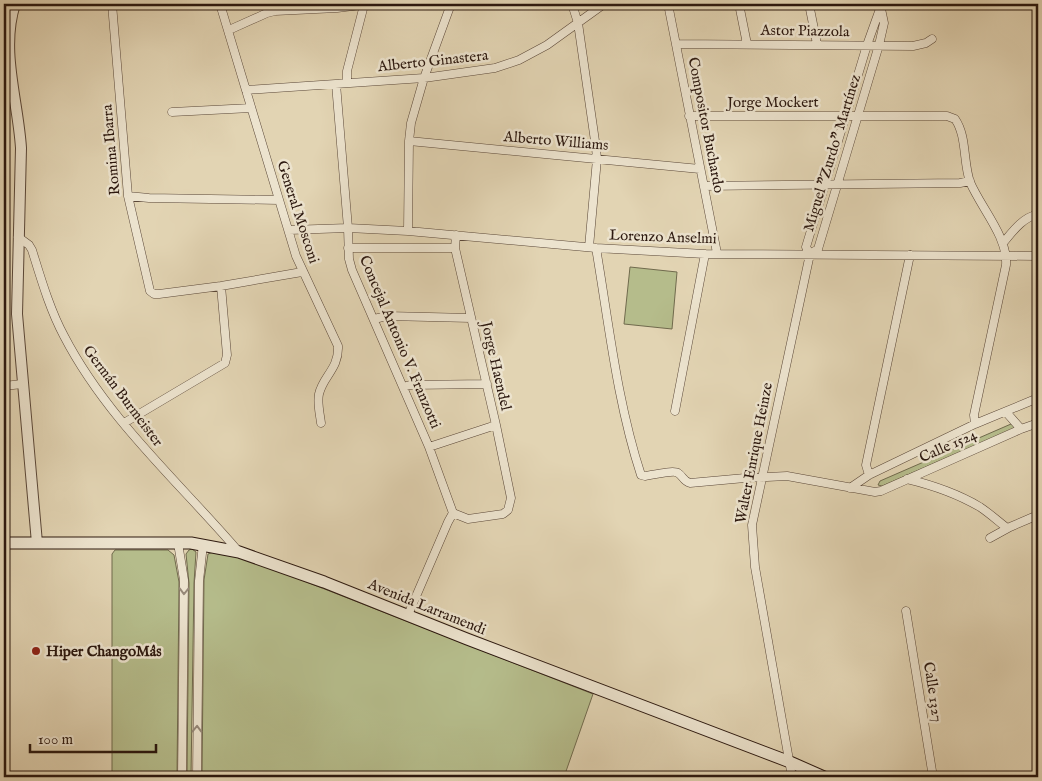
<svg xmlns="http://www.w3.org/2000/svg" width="1042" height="781" viewBox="0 0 1042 781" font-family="'IM FELL English',serif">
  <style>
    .green { fill: #b5bc8b; stroke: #706a4d }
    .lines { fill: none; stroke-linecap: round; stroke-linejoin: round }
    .minor-casing { stroke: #5a4738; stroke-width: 9 }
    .tertiary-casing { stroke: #5a4738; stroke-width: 12 }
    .secondary-casing { stroke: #2c180f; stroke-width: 13 }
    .minor { stroke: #ece3ce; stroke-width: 8 }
    .tertiary { stroke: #ece3ce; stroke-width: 10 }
    .secondary { stroke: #ece3ce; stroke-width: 11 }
    .oneway { stroke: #968878 }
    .poi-dot { fill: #8f2418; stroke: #ece3ce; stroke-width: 2 }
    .labels { text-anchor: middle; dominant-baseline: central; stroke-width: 5; stroke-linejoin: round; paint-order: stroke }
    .street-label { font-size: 15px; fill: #2c180f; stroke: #ece3ce }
    .poi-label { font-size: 15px; font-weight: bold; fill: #2c180f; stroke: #ece3ce; text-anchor: start }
  </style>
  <rect width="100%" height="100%" fill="#e2d4b3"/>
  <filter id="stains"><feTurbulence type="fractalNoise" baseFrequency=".004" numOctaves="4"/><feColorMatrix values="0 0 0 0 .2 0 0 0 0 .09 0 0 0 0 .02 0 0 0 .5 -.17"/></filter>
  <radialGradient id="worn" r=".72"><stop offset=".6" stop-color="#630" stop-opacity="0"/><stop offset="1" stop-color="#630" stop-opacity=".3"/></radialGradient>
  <path class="green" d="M630,267L677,272L672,329L624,324Z
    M1011,424H1013L1015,428L1013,429L882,486L878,485L880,481Z
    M192,549L196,552L194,583L191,777H187L189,583L186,554L189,550Z
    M115,550H168L174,555L179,582L177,777H112V554Z
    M216,551L258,563L593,694L564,777H202L204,580L208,554Z"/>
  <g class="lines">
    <defs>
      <path id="minor" d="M112,4L128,196L150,291L154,294H159L221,286L302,272
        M220,4L296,256L338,346C339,369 323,376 319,394C317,403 320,414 321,423
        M572,4L578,23L596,148L597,159L589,247
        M668,4L717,253
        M739,4L747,44
        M809,4L817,44
        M229,30L267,13L275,11L337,8L369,4
        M676,44L913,46L926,43L932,39
        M347,83V71L364,5
        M336,84L348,228L349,259L352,270L429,447L453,513L468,519L503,514L508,510L511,498L496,425L455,248L456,235
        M246,90L424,78L495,68L519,60L547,45L604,4
        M172,112L251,108
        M689,116H947L955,119C967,136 963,162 970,182C981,208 1008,237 1006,265L974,415L975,424
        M409,141L700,169
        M704,186L960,183L970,181
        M128,196L149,198L279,200
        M289,230L348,228L408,231L596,248L705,254L1038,256
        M408,231L409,141L411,123L424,78L451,4
        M18,237L29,245L32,250C41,279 50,310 64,336C107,419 179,482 239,552
        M1003,243C1013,231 1022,218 1038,214
        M348,248H455
        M596,248C609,324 617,402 641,475L645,476C652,475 674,470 678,473C683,476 683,481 690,483L745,478L787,476L875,492L881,491L1021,429L1038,423
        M810,254L818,249L879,45L884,23L880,4
        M810,254L806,247L867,45L881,6
        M374,319L387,316L471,318
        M4,386L22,384
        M403,387L410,385L487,384
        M675,411L705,254
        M1006,412L1021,429
        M124,423L225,363L227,355L221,286
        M429,447L496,425
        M869,475L866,465L910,255
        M907,479C932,485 958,494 980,507C989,513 998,521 1007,528
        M850,488L869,475L975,424L1038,398
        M990,538L1010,527L1038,515
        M178,543L184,580L182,777
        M906,611L933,777
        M408,615L448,522L453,513
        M197,777L199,581L203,544
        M792,777L755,567L752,525L810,254"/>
      <path id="tertiary" d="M15,4C0,50 18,100 21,148L17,314L37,543"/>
      <path id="secondary" d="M4,543H191L239,552L324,582L467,639L790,762L824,777"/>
    </defs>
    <use href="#minor" class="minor-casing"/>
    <use href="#tertiary" class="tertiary-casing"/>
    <use href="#secondary" class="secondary-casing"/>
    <use href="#minor" class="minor"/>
    <use href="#tertiary" class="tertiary"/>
    <use href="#secondary" class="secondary"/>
  </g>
  <defs><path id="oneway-chevron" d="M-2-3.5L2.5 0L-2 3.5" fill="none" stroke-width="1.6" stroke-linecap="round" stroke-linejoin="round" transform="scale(1.25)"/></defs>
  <g class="oneway">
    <use href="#oneway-chevron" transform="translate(184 591) rotate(91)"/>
    <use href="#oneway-chevron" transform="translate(197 729) rotate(-89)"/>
  </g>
  <circle class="poi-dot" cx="36" cy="651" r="5"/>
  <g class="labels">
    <g class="street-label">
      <text transform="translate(805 31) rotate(1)">Astor Piazzola</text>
      <text transform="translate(433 61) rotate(-6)">Alberto Ginastera</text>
      <text x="773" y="102">Jorge Mockert</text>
      <text transform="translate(706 125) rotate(79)">Compositor Buchardo</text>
      <text transform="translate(556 141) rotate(5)">Alberto Williams</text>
      <text transform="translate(111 150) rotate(-95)">Romina Ibarra</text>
      <text transform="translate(832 153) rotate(-73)">Miguel "Zurdo" Martínez</text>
      <text transform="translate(298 212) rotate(72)">General Mosconi</text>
      <text transform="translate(663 237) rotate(2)">Lorenzo Anselmi</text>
      <text transform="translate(400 342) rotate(67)">Concejal Antonio V. Franzotti</text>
      <text transform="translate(496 366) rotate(77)">Jorge Haendel</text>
      <text transform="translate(123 396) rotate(53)">Germán Burmeister</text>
      <text transform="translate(948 446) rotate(-24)">Calle 1524</text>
      <text transform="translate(754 453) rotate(-79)">Walter Enrique Heinze</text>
      <text transform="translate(427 607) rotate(22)">Avenida Larramendi</text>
      <text transform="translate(933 692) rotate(81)">Calle 1327</text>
    </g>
    <g class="poi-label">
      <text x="46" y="651">Hiper ChangoMâs</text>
    </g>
  </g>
  <rect width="1042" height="781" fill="none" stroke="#e2d4b3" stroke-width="20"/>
  <rect x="5" y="5" width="1032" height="771" fill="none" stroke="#2c180f" stroke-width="2.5"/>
  <rect x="10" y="10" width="1022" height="761" fill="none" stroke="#2c180f"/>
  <path d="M30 744v8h126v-8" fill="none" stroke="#2c180f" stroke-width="2.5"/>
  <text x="38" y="744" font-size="15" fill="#2c180f" stroke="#ece3ce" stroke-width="4" paint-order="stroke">100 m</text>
  <rect width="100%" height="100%" filter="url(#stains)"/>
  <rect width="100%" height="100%" fill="url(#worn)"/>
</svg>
